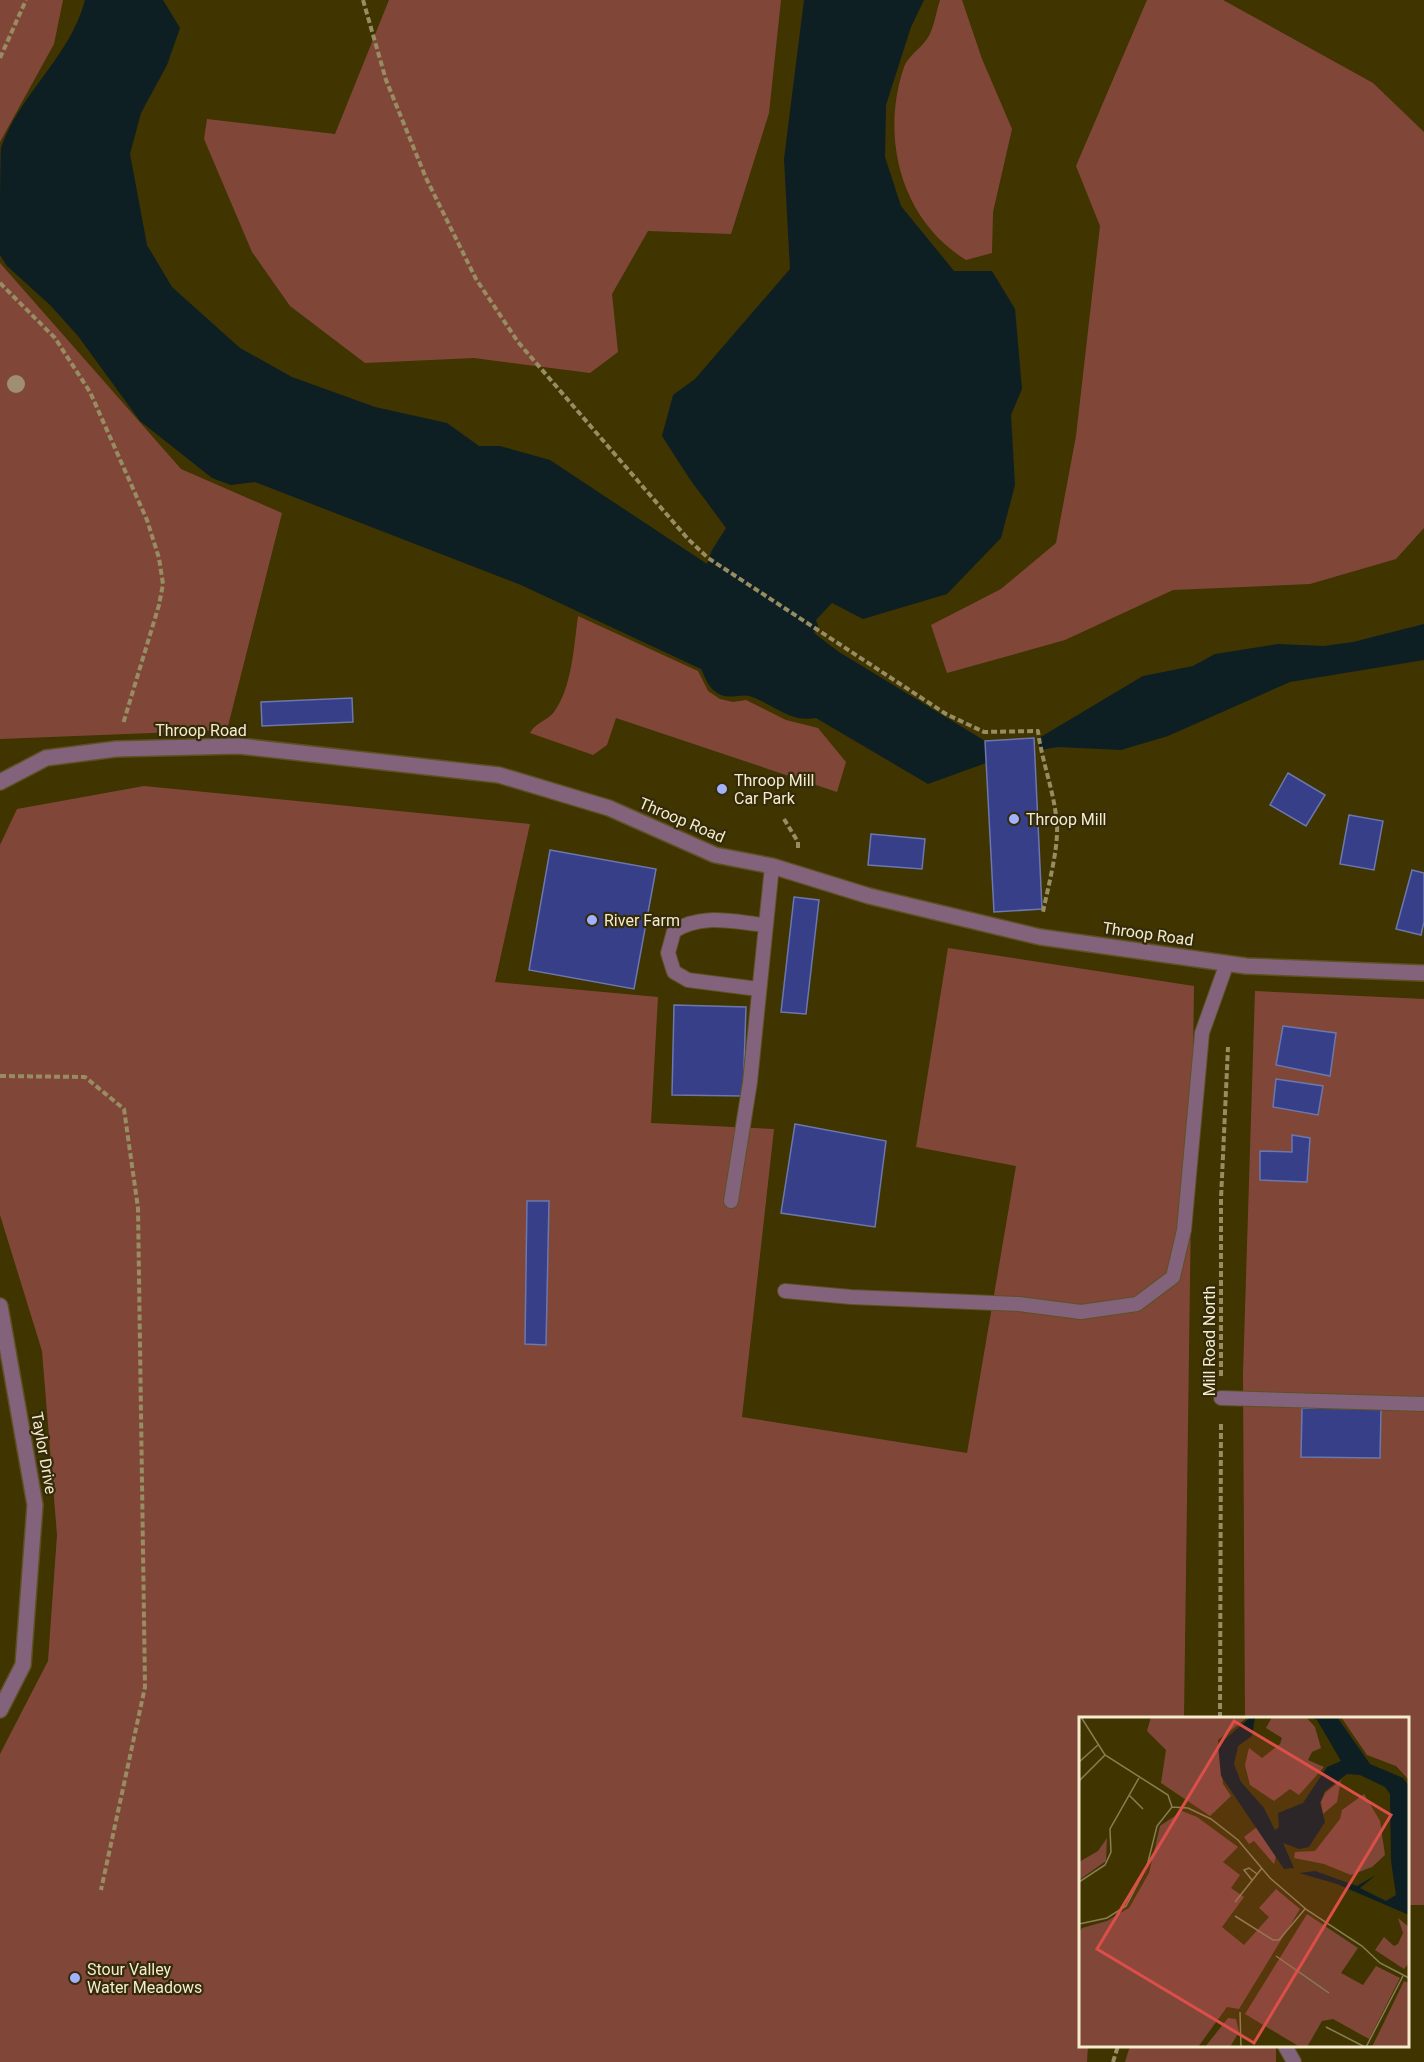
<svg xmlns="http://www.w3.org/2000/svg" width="1424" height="2062" viewBox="0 0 1424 2062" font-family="Roboto,sans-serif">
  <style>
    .green { fill: #804739 }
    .water { fill: #0d1f23 }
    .building { fill: #363f88; stroke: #6c77ad; stroke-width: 1.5 }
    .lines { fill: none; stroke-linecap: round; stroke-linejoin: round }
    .lane-casing { stroke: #5d5121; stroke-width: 16 }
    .street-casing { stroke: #5d5121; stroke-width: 18 }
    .path { stroke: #978c62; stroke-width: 4; stroke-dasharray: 6 3; stroke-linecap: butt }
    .lane { stroke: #83627b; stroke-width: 14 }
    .street { stroke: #83627b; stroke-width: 15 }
    .tree { fill: #a08d72 }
    .poi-dot { fill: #a3b2fd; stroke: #332b09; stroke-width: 2 }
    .labels { text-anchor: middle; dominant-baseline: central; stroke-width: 4.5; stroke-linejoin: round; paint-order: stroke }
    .street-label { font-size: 16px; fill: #f5eccd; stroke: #332b09 }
    .poi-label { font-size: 16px; fill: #f5eccd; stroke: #332b09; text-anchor: start }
    .inset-road { fill: none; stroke: #887e52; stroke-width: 1.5 }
    .view { fill: #dc4f49; fill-opacity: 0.15; stroke: #dc4f49; stroke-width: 3 }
    .inset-edge { fill: none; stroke: #f5eccd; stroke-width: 3 }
  </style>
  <rect width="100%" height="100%" fill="#403400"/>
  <path class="green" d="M0,0H63L54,44L0,142Z
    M389,0H781L769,113L731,234L648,231L612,294L618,352L590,373L474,358L365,363L290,306L252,252L204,139L207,119L335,134Z
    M940,0H962L982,59L1012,129L993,212L992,253L966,260C901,220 880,138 904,67C908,56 921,48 927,39C934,29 936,12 940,0Z
    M1147,0H1223L1373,83L1424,132V528L1396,559L1310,584L1173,590L1065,640L947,673L931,625L1001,589L1056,543L1076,436L1100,226L1076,166Z
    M0,263L181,469L282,513L227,730L0,739Z
    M578,616L698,671L708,691L720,699L733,702L746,700L786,720L818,728L846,762L837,792L616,718L607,745L593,755L530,733C536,722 547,721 554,712C572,688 574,645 578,616Z
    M144,786L530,824L495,982L658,997L651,1123L774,1129L742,1417L967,1453L1016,1166L916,1147L948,948L1194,986L1184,1718H1080V2046H1088L1087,2062H0V1754L48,1661L57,1535L42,1351L0,1215V845L17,809Z
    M1255,991L1424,999V1905H1408V1718H1245L1243,1374Z
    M1130,2046H1273L1276,2049V2062H1125Z"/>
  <path class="water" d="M85,0H163L180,28L167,65L141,113L130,154L147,245L172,287L240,348L292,377L375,407L447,423L479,446H500L550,460L707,564L712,550L726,528L689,478L662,436L673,395L695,379L790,269L784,159L804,0H924L911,27L886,105L885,157L901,206L954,271H992L1015,309L1022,389L1011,415L1015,485L1001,538L947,594L863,619L832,603L816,620L818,626L814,633L839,652L985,741L986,763L928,784L816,718C789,723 773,703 749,696C740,694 731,699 721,695C709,690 706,679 701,669L521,585L255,482L231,485L212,478L140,421L78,336L50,305L7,266L0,255C0,232 0,167 1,148C19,94 71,56 85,0Z
    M1424,624V660L1290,682L1168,736L1121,750L1058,747L1040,750L1039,738L1143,676L1193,666L1215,654L1278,644L1324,646L1353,642Z"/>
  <path class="building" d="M352,698L353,722L262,726L261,702Z
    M1034,738L1042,909L994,912L985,741Z
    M1288,773L1325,795L1306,826L1270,805Z
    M1349,815L1383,821L1374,870L1340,864Z
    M871,834L925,839L922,869L868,865Z
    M550,850L656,869L634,989L529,970Z
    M1412,870L1424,873V922L1421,935L1396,929Z
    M794,897L819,900L806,1014L781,1012Z
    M674,1005L746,1007L743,1096L672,1095Z
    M1283,1026L1336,1033L1330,1076L1276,1065Z
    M1276,1079L1323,1086L1318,1115L1273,1107Z
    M795,1124L886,1141L875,1227L781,1213Z
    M1292,1135L1310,1138L1307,1182L1260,1180V1151L1292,1152Z
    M527,1201H549L546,1345L525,1344Z
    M1302,1408L1381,1409L1380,1458L1301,1457Z"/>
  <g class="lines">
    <defs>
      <path id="lane" d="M758,989L688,980L674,972L668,953L674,931C702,913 733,922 765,925
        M731,1201L750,1082L772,866
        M785,1291L851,1297L1019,1304L1081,1312L1137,1304L1173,1277L1184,1230L1202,1033L1227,963
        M1221,1398L1424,1404
        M1285,2046L1294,2062"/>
      <path id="street" d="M0,782L46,758L116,749L239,746L499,775L609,808L715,855L772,866L869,896L1040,937L1246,966L1424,973
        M0,1306L35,1505L23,1665L0,1710"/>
    </defs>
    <use href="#lane" class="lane-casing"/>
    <use href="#street" class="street-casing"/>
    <path class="path" d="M363,0L386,80L426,178L476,279L518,342L688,539L708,558L946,714L984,732L1038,731C1042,763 1055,793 1057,826C1058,851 1048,887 1043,912
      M0,58L26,0
      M0,283L55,338L90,392L147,520L159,558L163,584L159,605L123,724
      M784,819L798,842V850
      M0,1076L85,1077L124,1109L138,1208L145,1687L101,1890
      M1221,1376V1199L1228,1047
      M1220,1718L1221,1422
      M1113,2062L1118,2046"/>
    <use href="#lane" class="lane"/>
    <use href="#street" class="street"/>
  </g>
  <circle class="tree" cx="16" cy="384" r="9"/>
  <g class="poi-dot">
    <circle cx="722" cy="789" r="6"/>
    <circle cx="1014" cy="819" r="6"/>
    <circle cx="592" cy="920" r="6"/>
    <circle cx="75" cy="1978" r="6"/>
  </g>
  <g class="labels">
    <g class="street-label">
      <text x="201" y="730">Throop Road</text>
      <text transform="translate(682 820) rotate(23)">Throop Road</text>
      <text transform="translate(1148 934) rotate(8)">Throop Road</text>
      <text transform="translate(1209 1341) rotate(-90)">Mill Road North</text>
      <text transform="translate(44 1453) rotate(80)">Taylor Drive</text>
    </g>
    <g class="poi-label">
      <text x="734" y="780">Throop Mill<tspan x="734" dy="18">Car Park</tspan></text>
      <text x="1026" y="819">Throop Mill</text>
      <text x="604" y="920">River Farm</text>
      <text x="87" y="1969">Stour Valley<tspan x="87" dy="18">Water Meadows</tspan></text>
    </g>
  </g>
  <g transform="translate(1079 1717)">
    <rect width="330" height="330" fill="#403400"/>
    <path d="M72,0H169L139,23L144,67L152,79L131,99L82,66L87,33L68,14ZM193,0H227L236,10L242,31L233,35L229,43L245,50L220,78L211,72L195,84L171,68L166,48L170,31L183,41L201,27L203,21L187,11ZM262,0H330V63L317,49L288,38ZM262,63L258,85L244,97L242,85L246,76ZM285,77L301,104L306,138L293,150L272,158L245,147L215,141L216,135L236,134L261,102L263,93ZM103,94L118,100L159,130L144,145L161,158L152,171L165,180L143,210L165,228L190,200L180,191L197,172L221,192L160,292L148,290L119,330H0V216L3,211L28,204L50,191L70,156L81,109ZM178,110L197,139L195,147L175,124L170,127L165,120ZM28,121L27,144L0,163V145L19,134ZM228,197L279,231L262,256L284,268L297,249L321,261L290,322L254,302L243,304L228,330H221L166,297ZM319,201L330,210V246L325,252L296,233L305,220L315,229L319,227L324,216ZM325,264L330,266V330H293ZM149,301L157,302L160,315L151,330H126Z" fill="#804739"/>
    <path d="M172,0H176L173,19L159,29L155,47L162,65L185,91L196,113L200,110L199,96L224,86L248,50L262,44L238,3L232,0H258L291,47L324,61L330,69V198L258,167L220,156L236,154L278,169L297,158L281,171L307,184L317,178L312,144L311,77L306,70L281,58L268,57L246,74L241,86L246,105L230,130L220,132L204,126L215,151L205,152L142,59L139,28Z" fill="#0d1f23"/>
    <path class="inset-road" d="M2,0L26,38L89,78L93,90L109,91L132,102L159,123L191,161L228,193L283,229L301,246L330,261M0,45L19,28M0,64L26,38M50,78L64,92M173,163L165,153L170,151L178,157M0,165L26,148L32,135L31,112L61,59M156,185L183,151M156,199L194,223H200L226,192M0,207L28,201L47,189L68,149L78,109L93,90M197,239L250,276M161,295L162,330M247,310L286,330M287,330L324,259"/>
    <path class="view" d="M155,4L312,98L175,326L18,232Z"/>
    <rect width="330" height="330" class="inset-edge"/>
  </g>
</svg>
